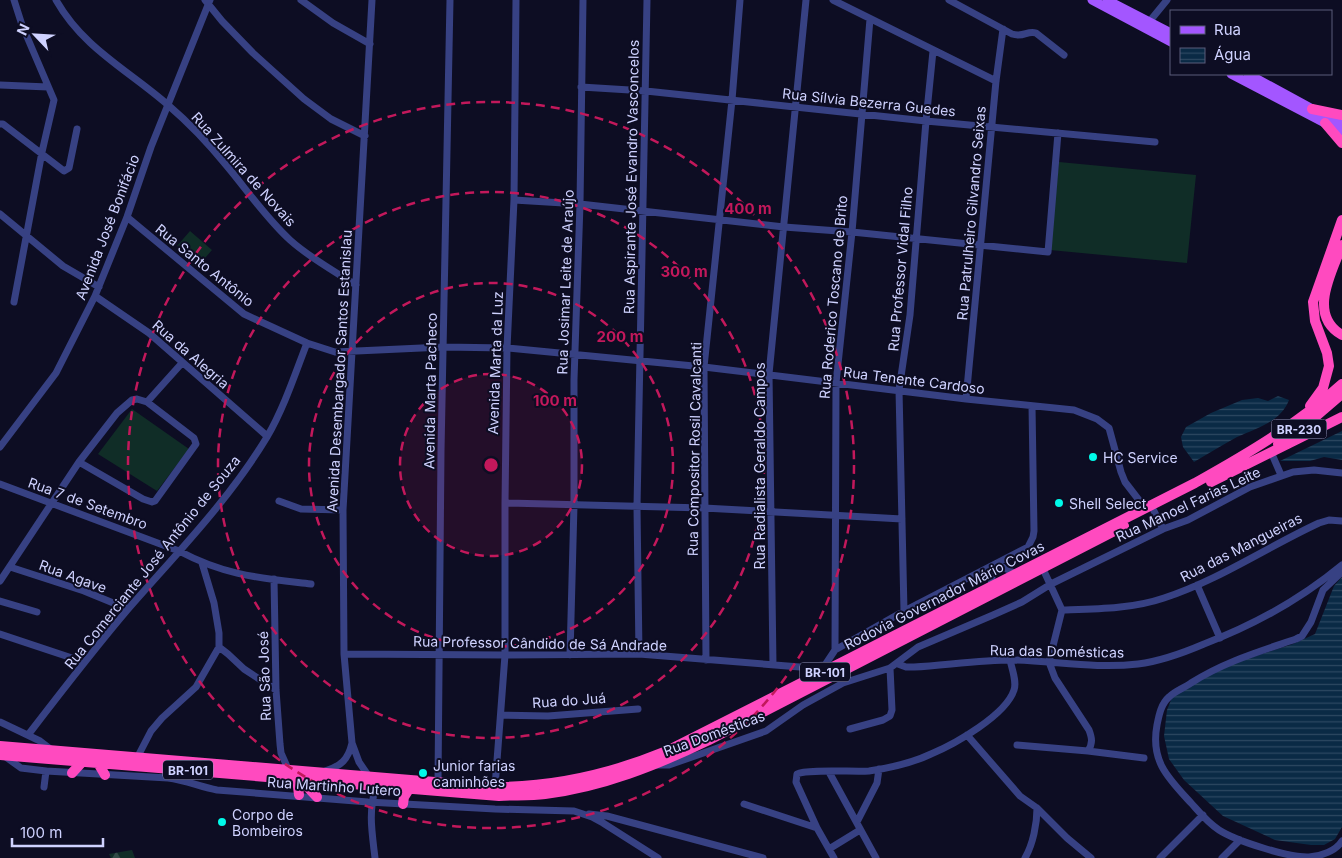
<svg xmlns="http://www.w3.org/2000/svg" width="1342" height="858" viewBox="0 0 1342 858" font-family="Inter,sans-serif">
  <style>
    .forest { fill: url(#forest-firs) }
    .pitch { fill: #102d27 }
    .water { fill: url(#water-rules) }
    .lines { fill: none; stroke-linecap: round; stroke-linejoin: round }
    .minor { stroke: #374183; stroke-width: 7 }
    .major { stroke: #a356ff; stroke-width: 9 }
    .highway { stroke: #ff4abf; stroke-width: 10 }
    .ring { fill: none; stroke: #c2185b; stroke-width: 2.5; stroke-dasharray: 9 6 }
    .poi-dot { fill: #00fae9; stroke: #0d0d23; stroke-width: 2 }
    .labels { text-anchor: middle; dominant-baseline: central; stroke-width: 4; stroke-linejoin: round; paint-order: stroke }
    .shield { fill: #0d0d23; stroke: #9597bd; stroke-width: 1 }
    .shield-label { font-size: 12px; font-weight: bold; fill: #cfd2ff }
    .street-label { font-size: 14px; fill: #cfd2ff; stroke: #0d0d23 }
    .poi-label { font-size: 14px; fill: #cfd2ff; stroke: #0d0d23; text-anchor: start }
    .centre { fill: #c2185b; stroke: #0d0d23; stroke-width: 2.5 }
    .ring-label { font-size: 15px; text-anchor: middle; font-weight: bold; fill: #c2185b; stroke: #0d0d23; stroke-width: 4; stroke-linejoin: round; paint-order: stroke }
  </style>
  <defs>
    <pattern id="forest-firs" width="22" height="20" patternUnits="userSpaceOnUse" patternTransform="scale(1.25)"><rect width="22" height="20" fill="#102d27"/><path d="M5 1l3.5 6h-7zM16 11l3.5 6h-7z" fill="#324b47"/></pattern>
    <pattern id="water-rules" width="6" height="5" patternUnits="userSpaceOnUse" patternTransform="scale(1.25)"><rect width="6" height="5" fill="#0a2a45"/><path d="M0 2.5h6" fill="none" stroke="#2d4861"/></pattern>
  </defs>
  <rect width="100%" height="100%" fill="#0d0d23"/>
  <path class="forest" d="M132,850L135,858H111L109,854Z"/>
  <path class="pitch" d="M1059,162L1196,175L1187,263L1050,250Z
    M190,231L212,250L199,265L177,246Z
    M132,409L189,449L157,491L98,454Z"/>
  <path class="water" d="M1278,396L1289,400C1281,422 1256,428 1237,437C1222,445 1208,454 1194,462L1183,447L1181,437L1186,427L1211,413L1242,400L1258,398L1268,401Z
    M1342,431V460L1324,457L1310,461H1280Z
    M1342,577V827L1335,839L1324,845H1311L1275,840L1223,816L1184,780L1169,759L1164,736L1167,710L1173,695L1213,670L1293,644L1315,634L1334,586Z"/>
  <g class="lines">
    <path class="minor" d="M56,0C83,48 128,70 168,105C189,123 209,144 226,165C247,190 266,218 290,240C310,258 334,271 356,285
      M205,0L222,21L253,53L304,99L331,119L365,136
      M301,0L333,23L370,44
      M833,0L996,81
      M949,0L1012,34C1024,38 1027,30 1036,33L1064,55
      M1149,22L1167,0
      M0,85L48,87
      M581,87L646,91L926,121L1155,142
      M0,124H3L64,171L69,168L77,129
      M514,200L580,204L784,227L852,232L1048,252L1058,133
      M0,214L63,266L99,287
      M127,217L244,314L307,343L335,352L443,347L507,348L704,367L966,399L1074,410L1097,419L1109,428L1121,472L1125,482L1145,508
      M95,296L149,333L267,436
      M14,302L42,152L54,100L22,25L14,0
      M966,399L996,81L1003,29
      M0,447L56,373L95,296L127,217L151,147L210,0
      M1271,452L1281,475
      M79,462L143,499L152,502L155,501L196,444L194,438L147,402
      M0,484L179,551C226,576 260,578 311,584
      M279,501L301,509L343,510
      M505,503L704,508L902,519
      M1154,511L1163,529
      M997,564L1016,574
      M10,567L84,591L128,609
      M1043,569L1062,610L1049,662
      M1342,572L1323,590L1311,622L1302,636L1296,639C1258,652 1224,662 1191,683C1184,688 1175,691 1169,697C1161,704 1159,715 1157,725C1150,762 1169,779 1192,804C1200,813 1208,823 1219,830C1236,841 1290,858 1309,857C1321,856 1336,851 1342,841
      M274,579L276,690L280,744L281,753L289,771
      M0,581L79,462L117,413L132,400L137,399L147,402L182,363
      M1197,585L1220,638
      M991,587L993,566
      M0,601L37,612
      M1062,610C1096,609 1132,609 1164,598C1219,580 1267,547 1319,523L1329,520L1342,521
      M904,611L899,390L910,315L926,121L933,51
      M0,634L84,662
      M219,647L228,654L244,669L276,690
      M835,650L904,611L1028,547L1033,537L1034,531L1032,406
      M344,654L505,655L639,654L800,667L825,665
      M639,654L637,507L647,0
      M570,655L574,505V380L580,204L583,0
      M706,660L704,367L732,100L740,0
      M898,664L906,667H914C947,665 980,660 1013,660C1055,661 1096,669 1138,664C1162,661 1183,653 1204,644C1254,625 1301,599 1342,565
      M773,665L769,374L806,0
      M825,665L835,650L836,383L852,232L870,19
      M501,715L548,716L638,709
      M0,722L40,741L53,751
      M850,729L883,720L890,716L892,710L890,668
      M28,735C61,692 94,649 129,608C177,553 229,500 267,437C284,408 295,374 307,343
      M967,735L1020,796L1037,808C1037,824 1033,844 1025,858
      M1017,745L1088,751C1093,743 1092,738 1089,730L1055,678L1049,662
      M1088,751L1144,758
      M3,755L21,768L46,771L168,778C185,780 201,787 217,790L368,802L495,809L574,811L592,817L603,823L658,858
      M137,758L151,731L162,718L196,687L219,647V633L214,603L202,563
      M657,765H669L766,731L803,705L843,683L890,668L918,647L993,615L1022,602L1051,584L1163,529L1188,520L1250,487L1293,472L1314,470L1342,473
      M325,771C341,766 348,760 352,743
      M829,772L876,858
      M370,778L359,762L352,743L344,654L343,510L372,0
      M438,783L441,451L450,0
      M44,787L46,771
      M495,787L505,655V503L507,348L514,200L516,0
      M744,804L817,828
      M1037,808L1067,838L1091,858
      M589,814L607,816L763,858
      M857,822L877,783L879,769
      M829,849L860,830
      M375,858C372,832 368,812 376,786
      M834,858L817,828L796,782L797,774C806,769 855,772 869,771C890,768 912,763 931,754C955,744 1006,715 1014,690C1017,682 1012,669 1010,660
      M1160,858L1203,815
      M1222,858L1240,840"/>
    <path class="major" d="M1092,0L1171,42
      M1107,0L1171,33
      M1231,74L1342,132
      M1248,74L1342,125"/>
    <path class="highway" d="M1312,109L1342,115
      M1325,123L1342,143
      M1342,245C1332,272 1307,315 1342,335
      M1310,406L1323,388L1329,366L1327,353L1315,321L1313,302L1342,220
      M1278,444L1314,418L1342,394
      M1211,482L1342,417
      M0,746L495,787C556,787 611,774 667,751L1195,483C1247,454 1298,424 1342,384
      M0,755L499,796C514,795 530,796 545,794C602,787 657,765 709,740L1124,526
      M98,763L105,775
      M72,773L83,761
      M297,779L299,795
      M301,780L317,797
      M403,804L404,797L409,789"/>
  </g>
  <circle cx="491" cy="465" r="91" fill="#c2185b" fill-opacity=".12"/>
  <g class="ring">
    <circle cx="491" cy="465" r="91"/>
    <circle cx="491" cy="465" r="182"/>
    <circle cx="491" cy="465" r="273"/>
    <circle cx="491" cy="465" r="363"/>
  </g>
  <g class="poi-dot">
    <circle cx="1093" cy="457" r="5"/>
    <circle cx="1059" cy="503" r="5"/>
    <circle cx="423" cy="773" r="5"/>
    <circle cx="222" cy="822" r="5"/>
  </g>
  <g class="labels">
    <g class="shield">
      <rect x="1271.5" y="419.5" width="55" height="19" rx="4"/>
      <rect x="800" y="662.5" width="50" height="19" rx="4"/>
      <rect x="163" y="760.5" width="50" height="19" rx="4"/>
    </g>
    <g class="shield-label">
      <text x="1299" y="429">BR-230</text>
      <text x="825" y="672">BR-101</text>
      <text x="188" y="770">BR-101</text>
    </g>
    <g class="street-label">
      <text transform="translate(869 102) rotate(6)">Rua Sílvia Bezerra Guedes</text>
      <text transform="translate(244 169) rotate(48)">Rua Zulmira de Novais</text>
      <text transform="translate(631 177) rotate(-89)">Rua Aspirante José Evandro Vasconcelos</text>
      <text transform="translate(971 213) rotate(-85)">Rua Patrulheiro Gilvandro Seixas</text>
      <text transform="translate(107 227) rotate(-69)">Avenida José Bonifácio</text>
      <text transform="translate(205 265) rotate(39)">Rua Santo Antônio</text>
      <text transform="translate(900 269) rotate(-85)">Rua Professor Vidal Filho</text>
      <text transform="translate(565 282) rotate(-88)">Rua Josimar Leite de Araújo</text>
      <text transform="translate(833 297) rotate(-85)">Rua Roderico Toscano de Brito</text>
      <text transform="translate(191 354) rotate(41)">Rua da Alegria</text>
      <text transform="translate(495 363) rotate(-88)">Avenida Marta da Luz</text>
      <text transform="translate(339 371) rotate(-87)">Avenida Desembargador Santos Estanislau</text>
      <text transform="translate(914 380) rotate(7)">Rua Tenente Cardoso</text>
      <text transform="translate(430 391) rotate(-89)">Avenida Marta Pacheco</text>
      <text transform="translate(694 449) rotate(-89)">Rua Compositor Rosil Cavalcanti</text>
      <text transform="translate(759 466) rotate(-90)">Rua Radialista Geraldo Campos</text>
      <text transform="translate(88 503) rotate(20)">Rua 7 de Setembro</text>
      <text transform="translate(1188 504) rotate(-25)">Rua Manoel Farias Leite</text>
      <text transform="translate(1241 547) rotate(-27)">Rua das Mangueiras</text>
      <text transform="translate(152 562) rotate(-51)">Rua Comerciante José Antônio de Souza</text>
      <text transform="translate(73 576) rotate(20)">Rua Agave</text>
      <text transform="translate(944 595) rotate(-27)">Rodovia Governador Mário Covas</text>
      <text transform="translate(540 643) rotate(1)">Rua Professor Cândido de Sá Andrade</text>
      <text transform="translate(1057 651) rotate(1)">Rua das Domésticas</text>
      <text transform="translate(264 676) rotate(-92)">Rua São José</text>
      <text transform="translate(569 700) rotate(-4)">Rua do Juá</text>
      <text transform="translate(714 733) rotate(-20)">Rua Domésticas</text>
      <text transform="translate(334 786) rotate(4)">Rua Martinho Lutero</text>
    </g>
    <g class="poi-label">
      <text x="1103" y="457">HC Service</text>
      <text x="1069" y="503">Shell Select</text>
      <text x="433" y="765">Junior farias<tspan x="433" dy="16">caminhões</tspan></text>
      <text x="232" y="814">Corpo de<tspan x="232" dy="16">Bombeiros</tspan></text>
    </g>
  </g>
  <circle cx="491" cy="465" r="8" class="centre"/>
  <g class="ring-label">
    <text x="748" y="214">400 m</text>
    <text x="684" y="277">300 m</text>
    <text x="620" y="342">200 m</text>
    <text x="555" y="406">100 m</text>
  </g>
  <rect x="1170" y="10" width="162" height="65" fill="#0d0d23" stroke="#5b5c7b"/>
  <rect x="1180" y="26" width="25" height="8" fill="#a356ff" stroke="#5b5c7b"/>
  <text x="1214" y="35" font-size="15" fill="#cfd2ff">Rua</text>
  <rect x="1180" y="48" width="25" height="15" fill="url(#water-rules)" stroke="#5b5c7b"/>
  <text x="1214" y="60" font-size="15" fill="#cfd2ff">Água</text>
  <g transform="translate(35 35) rotate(295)" stroke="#0d0d23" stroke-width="4" paint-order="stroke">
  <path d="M0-4L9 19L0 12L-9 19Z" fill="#cfd2ff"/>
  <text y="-8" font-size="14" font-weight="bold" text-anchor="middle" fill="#cfd2ff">N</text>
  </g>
  <path d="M12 838v8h91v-8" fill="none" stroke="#cfd2ff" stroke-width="2.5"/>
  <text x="20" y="838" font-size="15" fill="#cfd2ff" stroke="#0d0d23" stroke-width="4" paint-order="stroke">100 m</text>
</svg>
